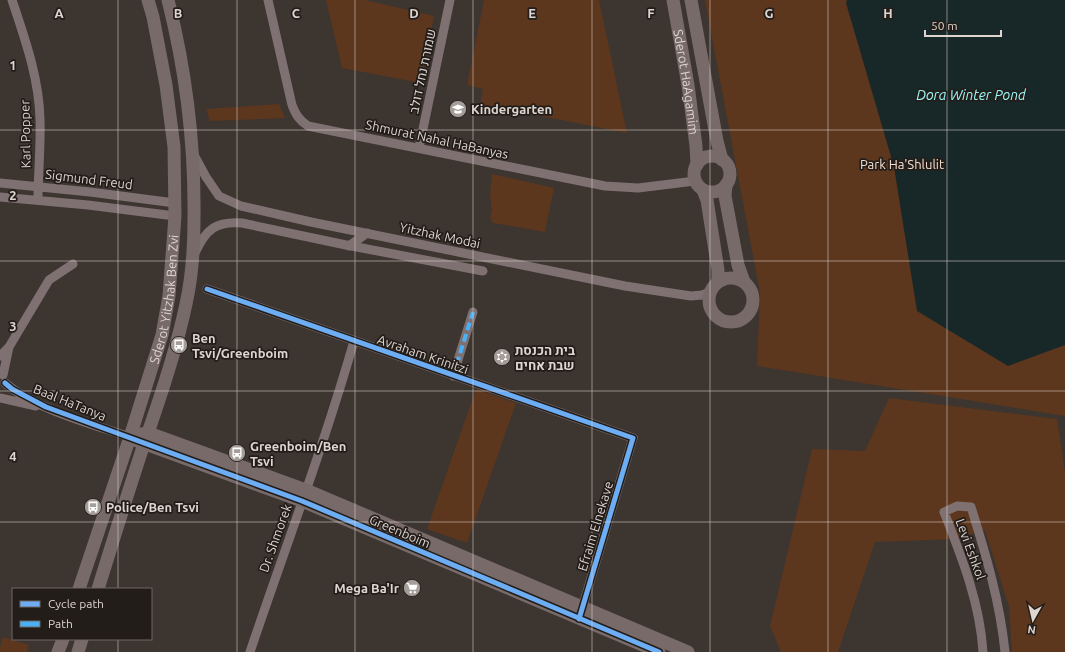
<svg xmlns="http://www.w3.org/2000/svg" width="1065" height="652" viewBox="0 0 1065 652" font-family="Ubuntu,Heebo,sans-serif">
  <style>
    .green { fill: #5c371e }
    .water { fill: #182828 }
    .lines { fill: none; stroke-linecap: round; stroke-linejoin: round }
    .street { stroke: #7f7172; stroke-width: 9 }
    .secondary { stroke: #786a69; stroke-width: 13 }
    .quiet { stroke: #4cb0f7; stroke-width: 4; stroke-dasharray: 8 4; stroke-linecap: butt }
    .cycleway-casing { stroke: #231d19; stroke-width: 8 }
    .cycleway { stroke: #6dadf4; stroke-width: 5 }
    .grid { fill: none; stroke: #ded5d0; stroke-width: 1; stroke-opacity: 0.55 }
    .labels { text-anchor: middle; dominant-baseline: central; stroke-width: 3.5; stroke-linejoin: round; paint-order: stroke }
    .street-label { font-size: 13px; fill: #ded5d0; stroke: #231d19 }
    .poi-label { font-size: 13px; font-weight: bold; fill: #ded5d0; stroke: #231d19; text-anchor: start }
    .park-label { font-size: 13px; fill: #f4ded1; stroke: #231d19 }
    .water-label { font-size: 14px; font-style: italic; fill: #98f7fa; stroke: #231d19 }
    .grid-label { font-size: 13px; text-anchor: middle; font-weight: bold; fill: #ded5d0; stroke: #231d19; stroke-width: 3.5; stroke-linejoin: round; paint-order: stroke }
  </style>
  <rect width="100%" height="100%" fill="#3c3530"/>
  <path class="green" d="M326,0H365L434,16L421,83L342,68Z
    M484,0H599L627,133L480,104L483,89L467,85Z
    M705,0H1065V416L757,366L760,293Z
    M279,104L285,118L210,121L206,109Z
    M492,174L554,188L545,232L493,223L490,217L492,211L490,194Z
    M476,389L516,403L467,543L427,529Z
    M889,398L1057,419L1065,472V652H1012L1009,607L985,530L955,539L875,542L838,652H781L770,626L812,449L865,451Z
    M3,637L29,645L27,652H0V647Z"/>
  <path class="water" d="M847,0H1065V345L1008,366L917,311L894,167L846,3Z"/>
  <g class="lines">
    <path class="street" d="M12,0C25,39 39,78 40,119C41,146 38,173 38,199
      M268,0L292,105C296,115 299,120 308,126L605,186L638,188L695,181
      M419,148L450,0
      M194,155L206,177L219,196L241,206L311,222L625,286L691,296L702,295L710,292
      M0,183L90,192L175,203
      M0,197L88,205L175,216
      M349,246L367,233
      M195,253C206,229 216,221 242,223L346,245L483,271
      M207,289L633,438L581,612
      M0,356L9,347L49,280L73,264
      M3,375L9,347
      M453,376L473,312
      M5,383C35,409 92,424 130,437
      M0,398L36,406
      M250,652C285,548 324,446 354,341
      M983,652C980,603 962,558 944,512L957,506L971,507C986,555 1000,602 1005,652"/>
    <g class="secondary">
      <path id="s1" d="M673,0L688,85L696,146L697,165"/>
      <path d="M691,0L717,141L722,160"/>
      <circle cx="712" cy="174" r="18"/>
      <path d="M726,185L725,196L738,265L744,282"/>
      <path d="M703,190L707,200L718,270V282"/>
      <circle cx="731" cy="300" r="22"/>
      <path d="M141,434L149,433L306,490L688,652"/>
      <path d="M137,441L302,501L659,652"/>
      <path id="s2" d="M79,589L130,437L162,335L169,296L175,216L174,147L166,85L153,17L148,0"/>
      <path d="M98,589C113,541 128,492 144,444C160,399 176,352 186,304C192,277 194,248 194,220C195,146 186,71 168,0"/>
      <path d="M58,652L63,639"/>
      <path d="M78,652L82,639"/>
    </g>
    <path class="quiet" d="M453,376L473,312"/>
    <defs>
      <path id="cycleway" d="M207,289L633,438L579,619
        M5,383L12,389L46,407L302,501L659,652"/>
    </defs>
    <use href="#cycleway" class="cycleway-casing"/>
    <use href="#cycleway" class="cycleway"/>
  </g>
  <path class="grid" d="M118,0V589M237,0V652M355,0V652M473,0V652M592,0V652M710,0V652M828,0V652M947,0V652M0,130H1065M0,261H1065M0,391H1065M0,522H1065M118,639V652"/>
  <defs>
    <symbol id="school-disc" viewBox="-11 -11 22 22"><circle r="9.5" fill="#a59d98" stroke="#231d19"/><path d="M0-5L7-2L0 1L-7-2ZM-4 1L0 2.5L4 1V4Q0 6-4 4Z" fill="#fff"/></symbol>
    <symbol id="bus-disc" viewBox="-11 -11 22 22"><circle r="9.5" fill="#a59d98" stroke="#231d19"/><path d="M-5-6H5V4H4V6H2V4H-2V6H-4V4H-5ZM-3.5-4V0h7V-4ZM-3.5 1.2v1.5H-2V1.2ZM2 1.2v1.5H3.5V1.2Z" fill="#fff"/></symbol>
    <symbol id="synagogue-disc" viewBox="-11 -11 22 22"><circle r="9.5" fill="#a59d98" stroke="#231d19"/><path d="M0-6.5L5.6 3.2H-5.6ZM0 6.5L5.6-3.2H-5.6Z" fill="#fff"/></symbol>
    <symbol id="supermarket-disc" viewBox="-11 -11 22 22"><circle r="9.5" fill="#a59d98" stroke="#231d19"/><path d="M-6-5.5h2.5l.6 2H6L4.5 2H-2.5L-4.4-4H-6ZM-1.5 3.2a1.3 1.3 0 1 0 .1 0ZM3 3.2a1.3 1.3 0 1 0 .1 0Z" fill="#fff"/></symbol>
  </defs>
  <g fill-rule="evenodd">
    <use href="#school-disc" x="448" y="99" width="20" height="20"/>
    <use href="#bus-disc" x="169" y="335" width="20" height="20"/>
    <use href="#synagogue-disc" x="492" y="347" width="20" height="20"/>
    <use href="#bus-disc" x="227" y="443" width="20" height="20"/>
    <use href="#bus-disc" x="83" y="497" width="20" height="20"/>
    <use href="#supermarket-disc" x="402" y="578" width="20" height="20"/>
  </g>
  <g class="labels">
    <g class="street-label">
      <text transform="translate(422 71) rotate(-78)">שמורת נחל דולב</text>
      <text stroke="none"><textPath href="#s1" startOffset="83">Sderot HaAgamim</textPath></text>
      <text transform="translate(25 134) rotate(-91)">Karl Popper</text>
      <text transform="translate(437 139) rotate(12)">Shmurat Nahal HaBanyas</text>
      <text transform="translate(89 179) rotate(7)">Sigmund Freud</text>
      <text transform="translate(440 235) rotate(12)">Yitzhak Modai</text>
      <text stroke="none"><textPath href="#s2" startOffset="303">Sderot Yitzhak Ben Zvi</textPath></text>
      <text transform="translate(423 354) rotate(19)">Avraham Krinitzi</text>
      <text transform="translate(70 402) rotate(22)">Baal HaTanya</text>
      <text transform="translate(595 526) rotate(-73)">Efraim Elnekave</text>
      <text transform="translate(400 531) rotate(23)">Greenboim</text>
      <text transform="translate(275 538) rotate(-70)">Dr. Shmorek</text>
      <text transform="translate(971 549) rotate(70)">Levi Eshkol</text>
    </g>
    <g class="poi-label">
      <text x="471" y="109">Kindergarten</text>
      <text x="192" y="338">Ben<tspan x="192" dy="15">Tsvi/Greenboim</tspan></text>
      <text x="515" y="350">בית הכנסת<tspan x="515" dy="15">שבת אחים</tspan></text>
      <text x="250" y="446">Greenboim/Ben<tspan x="250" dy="15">Tsvi</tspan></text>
      <text x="106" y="507">Police/Ben Tsvi</text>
      <text x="399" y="588" text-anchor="end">Mega Ba'Ir</text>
    </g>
    <g class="park-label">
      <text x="902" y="164">Park Ha'Shlulit</text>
    </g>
    <g class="water-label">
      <text x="971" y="95">Dora Winter Pond</text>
    </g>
  </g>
  <g class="grid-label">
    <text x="59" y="18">A</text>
    <text x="178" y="18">B</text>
    <text x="296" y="18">C</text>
    <text x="414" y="18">D</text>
    <text x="532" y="18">E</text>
    <text x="651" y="18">F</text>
    <text x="769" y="18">G</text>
    <text x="888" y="18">H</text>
    <text x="13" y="70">1</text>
    <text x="13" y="200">2</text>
    <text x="13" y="331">3</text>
    <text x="13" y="461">4</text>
  </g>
  <rect x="12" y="588" width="140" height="52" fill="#231d19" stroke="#6e6762"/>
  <rect x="20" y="601" width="20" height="6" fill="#6dadf4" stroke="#6e6762"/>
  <text x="48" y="608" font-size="12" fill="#ded5d0">Cycle path</text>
  <rect x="20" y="621" width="20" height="6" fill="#4cb0f7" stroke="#6e6762"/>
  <text x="48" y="628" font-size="12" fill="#ded5d0">Path</text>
  <g transform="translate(1033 620) rotate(188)" stroke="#231d19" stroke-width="3" paint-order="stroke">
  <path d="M0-3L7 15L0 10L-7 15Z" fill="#ded5d0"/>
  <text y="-6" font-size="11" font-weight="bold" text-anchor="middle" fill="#ded5d0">N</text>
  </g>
  <path d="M925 30v6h76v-6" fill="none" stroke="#ded5d0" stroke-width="2"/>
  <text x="931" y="30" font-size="12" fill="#ded5d0" stroke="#231d19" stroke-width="3" paint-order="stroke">50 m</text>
</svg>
